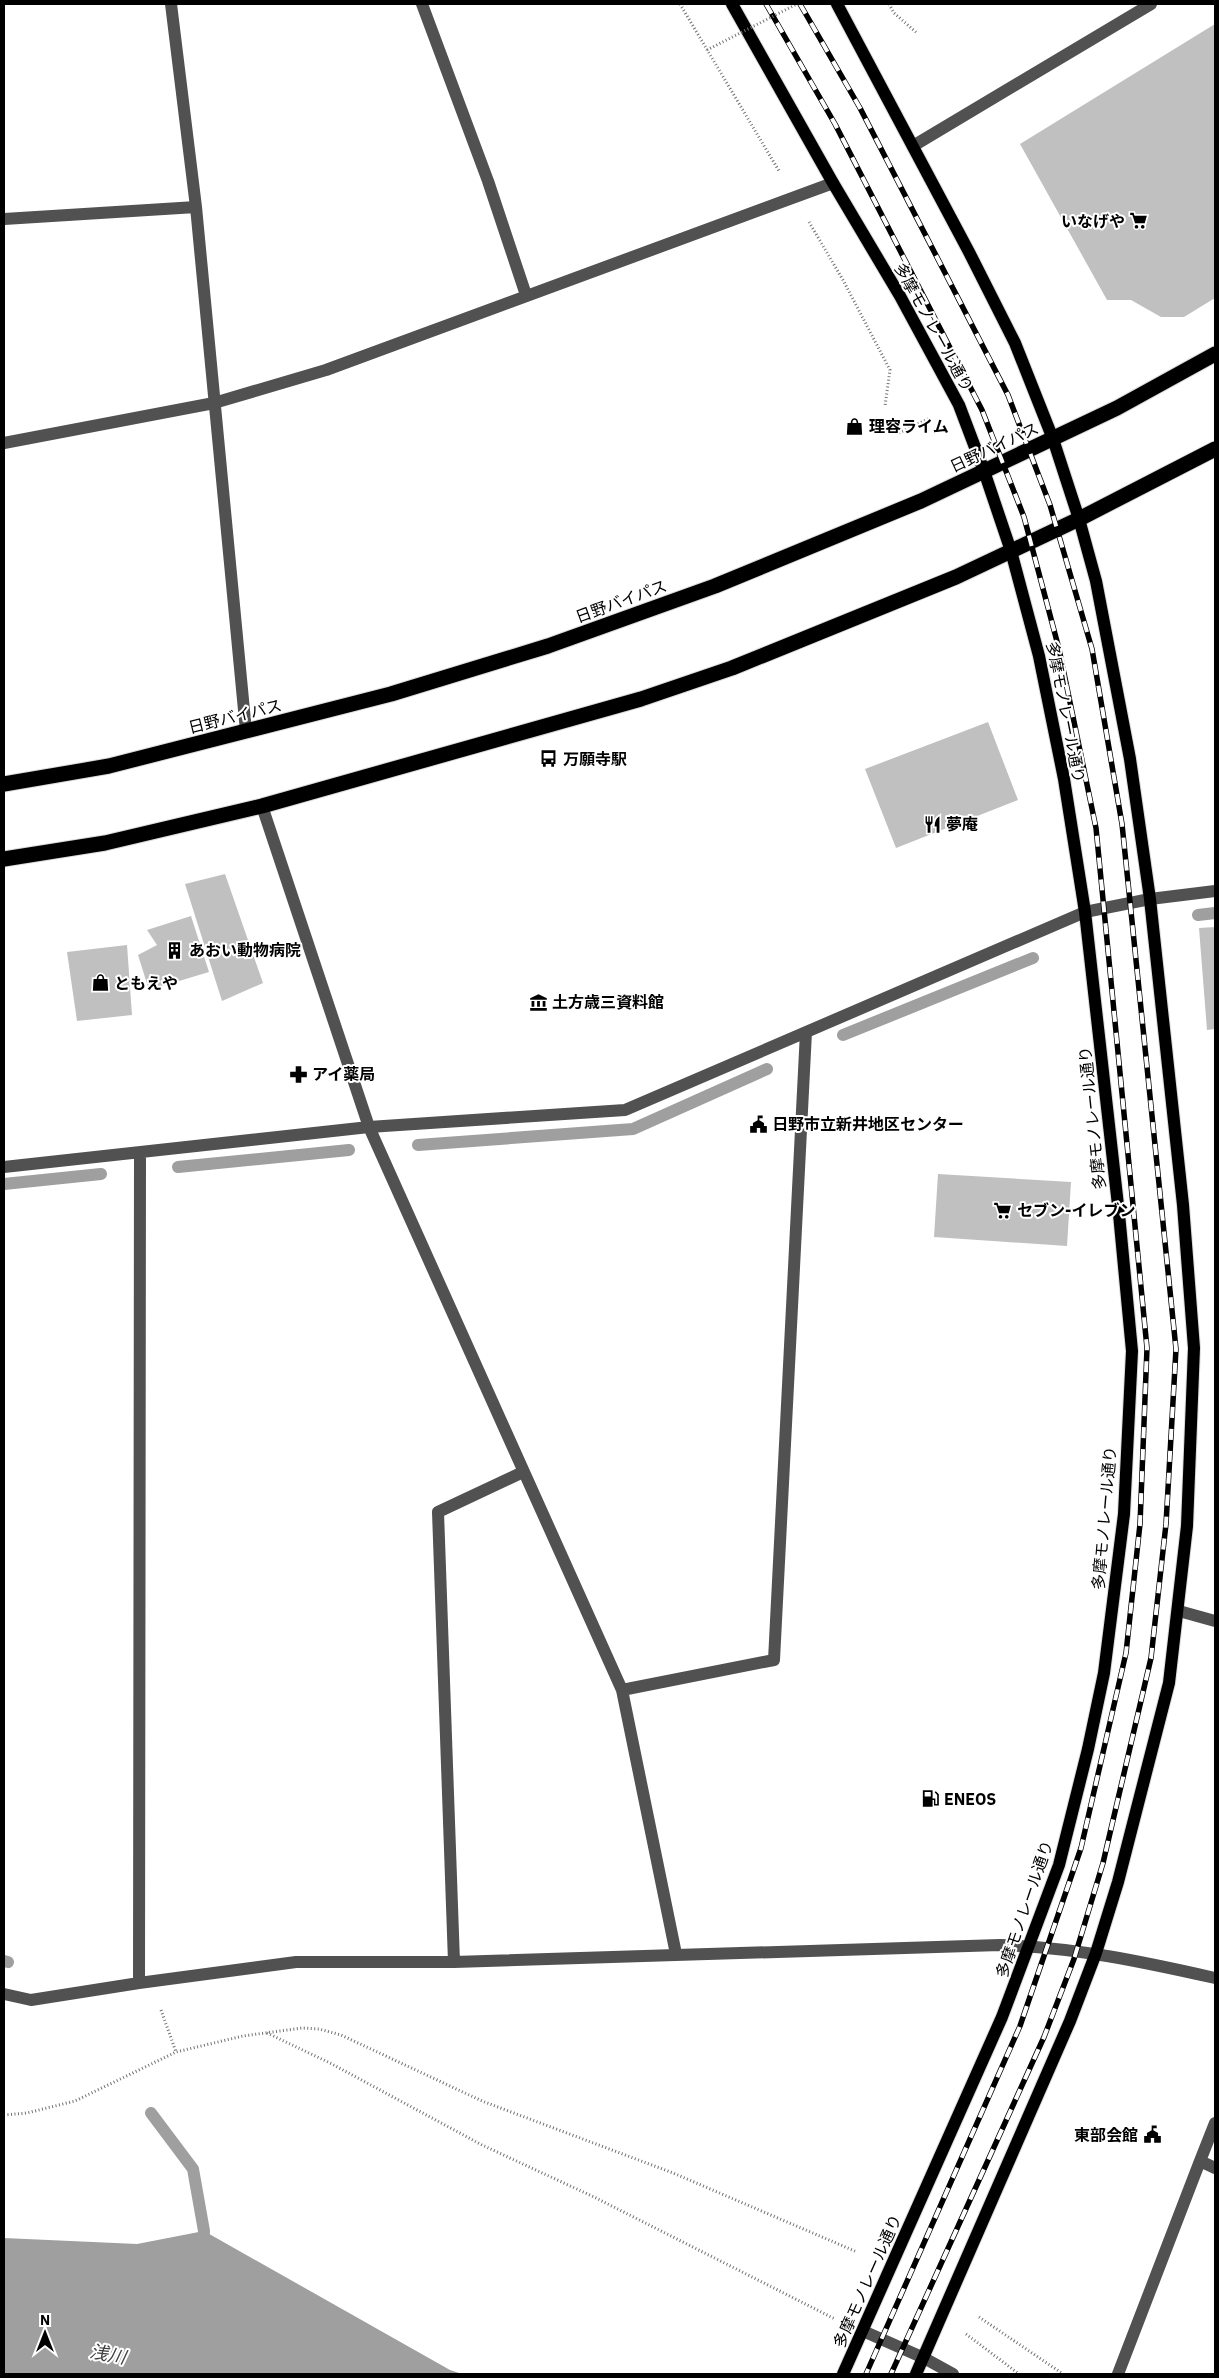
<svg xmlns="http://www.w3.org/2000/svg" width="1219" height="2378" viewBox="0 0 1219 2378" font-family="'IBM Plex Sans','Noto Sans JP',sans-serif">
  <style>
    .water { fill: #9f9f9f }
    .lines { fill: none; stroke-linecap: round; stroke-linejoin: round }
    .stream { stroke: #9f9f9f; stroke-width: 12 }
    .building { fill: #c0c0c0 }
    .major-casing { stroke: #dbdbdb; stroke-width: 14 }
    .highway-casing { stroke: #dbdbdb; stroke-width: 17 }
    .path { stroke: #737373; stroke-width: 3; stroke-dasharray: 1 2.5; stroke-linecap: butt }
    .minor { stroke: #515151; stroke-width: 12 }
    .major { stroke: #000; stroke-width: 12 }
    .highway { stroke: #000; stroke-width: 15 }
    .rail-casing { stroke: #000; stroke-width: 5.5 }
    .rail { stroke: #fff; stroke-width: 4; stroke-dasharray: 11; stroke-linecap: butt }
    .path-bridge { stroke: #737373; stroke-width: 3; stroke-dasharray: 1 2.5; stroke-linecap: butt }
    .labels { text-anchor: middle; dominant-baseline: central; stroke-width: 4; stroke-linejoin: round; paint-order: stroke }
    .poi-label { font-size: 16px; font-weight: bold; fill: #000; stroke: #fff; text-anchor: start }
    .street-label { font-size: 16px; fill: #000; stroke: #fff }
    .water-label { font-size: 18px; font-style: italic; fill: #404040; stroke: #fff }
  </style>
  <rect width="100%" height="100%" fill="#fff"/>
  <path class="water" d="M204,2231L450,2370L462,2374H4V2238L137,2244Z"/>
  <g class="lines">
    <path class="stream" d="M1198,915L1215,913
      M843,1035L1033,958
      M418,1145L633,1129L767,1069
      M178,1167L349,1150
      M4,1184L101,1174
      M4,1961L8,1962
      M151,2113L193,2169L204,2231L203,2248"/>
  </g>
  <path class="building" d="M1215,24V298L1184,317H1161L1131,300H1107L1020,144Z
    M988,722L1018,800L896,848L865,769Z
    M225,874L263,983L222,1001L185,884Z
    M191,916L209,972L149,990L138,955L157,945L147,930Z
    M1215,927V1029L1207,1030L1199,928Z
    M127,945L132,1015L77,1021L67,952Z
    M938,1174L1071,1182L1067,1246L934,1237Z"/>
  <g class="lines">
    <defs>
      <path id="major" d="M732,4L833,183L900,296L959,405L984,471L1011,551L1039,656L1064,779L1085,912L1119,1214L1132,1351L1124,1514L1104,1673L1088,1749L1059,1865L1002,2017L843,2374
        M837,4L969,252L1015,343L1053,439L1079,519L1096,581L1130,759L1150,899L1183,1205L1194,1348L1187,1526L1169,1683L1118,1882L1096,1953L1070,2021L916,2374"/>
      <path id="highway" d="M4,784L109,766L246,731L391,694L548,646L715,586L921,501L1117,408L1215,354
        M4,859L105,843L262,806L641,699L732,668L956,577L1079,519L1215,449"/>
    </defs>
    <use href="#major" class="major-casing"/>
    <use href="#highway" class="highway-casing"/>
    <path class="path" d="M680,4L779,171
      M889,4L894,13L917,33
      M809,222L843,280L890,370L885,406
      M899,433L930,418
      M161,2010L176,2052
      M267,2033L330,2063L482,2145L594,2197L835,2319
      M4,2115L27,2113L75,2101L176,2052L243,2036L302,2028L319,2029L341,2035L482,2101L673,2173L857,2252
      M979,2317L1063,2374
      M966,2334L1019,2374"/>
    <path class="minor" d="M171,4L196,207L246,731
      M422,4L488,181L526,295
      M913,146L1151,4
      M4,219L196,207
      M4,443L214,403L326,370L833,183
      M262,806L369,1127L622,1690L676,1954
      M4,1167L369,1127L625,1110L1085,912L1150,899L1215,891
      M1179,1611L1215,1621
      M622,1690L774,1660L806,1032
      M454,1962L438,1512L523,1472
      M139,1983L140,1152
      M4,1994L31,2000L139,1983L296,1962H454L1000,1945C1074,1947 1144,1962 1215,1978
      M1200,2161L1215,2123
      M863,2331L924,2358L953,2374
      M1118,2374L1200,2161L1215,2168"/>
    <use href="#major" class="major"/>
    <use href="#highway" class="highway"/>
    <defs>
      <path id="rail" d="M766,4L835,124L982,410L1024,517L1059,649L1096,828L1147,1348L1140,1524L1126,1653L1081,1848L1020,2026L866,2374
        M800,4L860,108L1008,395L1050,505L1092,649L1122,824L1176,1349L1166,1524L1151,1658L1103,1863L1074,1959L1044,2037L891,2374"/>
    </defs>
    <use href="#rail" class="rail-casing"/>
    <use href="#rail" class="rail"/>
    <path class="path-bridge" d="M707,50L797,4"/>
  </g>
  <defs>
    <symbol id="supermarket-bare" viewBox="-9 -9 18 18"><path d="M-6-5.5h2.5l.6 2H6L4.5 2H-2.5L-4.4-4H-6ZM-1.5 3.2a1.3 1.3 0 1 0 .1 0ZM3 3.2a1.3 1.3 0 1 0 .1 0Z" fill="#000" stroke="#fff" stroke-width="2.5" paint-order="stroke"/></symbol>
    <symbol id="shop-bare" viewBox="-9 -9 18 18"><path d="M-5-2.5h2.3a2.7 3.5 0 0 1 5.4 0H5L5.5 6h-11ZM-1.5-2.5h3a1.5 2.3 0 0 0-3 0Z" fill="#000" stroke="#fff" stroke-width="2.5" paint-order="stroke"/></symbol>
    <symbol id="bus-bare" viewBox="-9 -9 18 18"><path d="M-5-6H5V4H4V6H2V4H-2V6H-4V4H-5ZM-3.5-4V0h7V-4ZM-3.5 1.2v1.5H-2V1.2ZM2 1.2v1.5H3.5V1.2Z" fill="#000" stroke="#fff" stroke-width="2.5" paint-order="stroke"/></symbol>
    <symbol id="restaurant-bare" viewBox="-9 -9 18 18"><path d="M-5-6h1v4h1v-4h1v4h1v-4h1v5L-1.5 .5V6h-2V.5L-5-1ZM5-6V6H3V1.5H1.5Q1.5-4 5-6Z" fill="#000" stroke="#fff" stroke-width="2.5" paint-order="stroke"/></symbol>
    <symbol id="building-bare" viewBox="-9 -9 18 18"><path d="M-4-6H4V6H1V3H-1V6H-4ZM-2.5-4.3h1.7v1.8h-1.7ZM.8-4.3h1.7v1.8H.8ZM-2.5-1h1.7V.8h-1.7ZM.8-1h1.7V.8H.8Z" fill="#000" stroke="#fff" stroke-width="2.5" paint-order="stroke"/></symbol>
    <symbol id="museum-bare" viewBox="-9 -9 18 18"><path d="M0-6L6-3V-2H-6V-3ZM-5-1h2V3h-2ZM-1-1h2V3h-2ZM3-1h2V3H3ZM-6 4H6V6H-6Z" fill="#000" stroke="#fff" stroke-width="2.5" paint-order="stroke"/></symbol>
    <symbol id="pharmacy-bare" viewBox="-9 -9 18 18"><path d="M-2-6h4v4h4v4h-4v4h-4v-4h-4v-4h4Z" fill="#000" stroke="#fff" stroke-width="2.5" paint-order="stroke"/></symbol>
    <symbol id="civic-bare" viewBox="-9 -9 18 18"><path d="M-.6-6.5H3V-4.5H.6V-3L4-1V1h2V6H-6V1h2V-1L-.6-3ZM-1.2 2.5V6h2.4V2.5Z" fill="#000" stroke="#fff" stroke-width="2.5" paint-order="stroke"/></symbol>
    <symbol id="fuel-bare" viewBox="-9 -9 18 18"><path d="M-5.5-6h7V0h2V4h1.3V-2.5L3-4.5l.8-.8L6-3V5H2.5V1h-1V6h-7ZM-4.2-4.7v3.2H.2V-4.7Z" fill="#000" stroke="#fff" stroke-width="2.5" paint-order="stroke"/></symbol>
  </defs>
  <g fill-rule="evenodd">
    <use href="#supermarket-bare" x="1126" y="208" width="25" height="25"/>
    <use href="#shop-bare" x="842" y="414" width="25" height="25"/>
    <use href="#bus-bare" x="536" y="746" width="25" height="25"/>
    <use href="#restaurant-bare" x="920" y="812" width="25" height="25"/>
    <use href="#building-bare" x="162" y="938" width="25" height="25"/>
    <use href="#shop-bare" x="88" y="970" width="25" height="25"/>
    <use href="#museum-bare" x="526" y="990" width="25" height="25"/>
    <use href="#pharmacy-bare" x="286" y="1062" width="25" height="25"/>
    <use href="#civic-bare" x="746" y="1112" width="25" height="25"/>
    <use href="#supermarket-bare" x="990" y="1198" width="25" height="25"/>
    <use href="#fuel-bare" x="918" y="1786" width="25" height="25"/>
    <use href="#civic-bare" x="1140" y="2122" width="25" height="25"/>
  </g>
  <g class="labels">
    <g class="poi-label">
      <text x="1125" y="221" text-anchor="end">いなげや</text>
      <text x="869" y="426">理容ライム</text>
      <text x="563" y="759">万願寺駅</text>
      <text x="946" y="824">夢庵</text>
      <text x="189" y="950">あおい動物病院</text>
      <text x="114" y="983">ともえや</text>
      <text x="552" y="1002">土方歳三資料館</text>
      <text x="312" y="1074">アイ薬局</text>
      <text x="772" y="1124">日野市立新井地区センター</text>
      <text x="1017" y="1210">セブン-イレブン</text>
      <text x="944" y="1799">ENEOS</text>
      <text x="1138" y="2135" text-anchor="end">東部会館</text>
    </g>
    <g class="street-label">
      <text transform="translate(934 327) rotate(61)">多摩モノレール通り</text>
      <text transform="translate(994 447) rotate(-25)">日野バイパス</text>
      <text transform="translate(621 601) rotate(-20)">日野バイパス</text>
      <text transform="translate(1066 712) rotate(79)">多摩モノレール通り</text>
      <text transform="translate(235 716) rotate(-14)">日野バイパス</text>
      <text transform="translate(1092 1118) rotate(-96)">多摩モノレール通り</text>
      <text transform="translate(1104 1518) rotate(-85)">多摩モノレール通り</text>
      <text transform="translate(1024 1909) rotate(-71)">多摩モノレール通り</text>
      <text transform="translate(867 2281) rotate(-66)">多摩モノレール通り</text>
    </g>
    <g class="water-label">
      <text transform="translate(108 2354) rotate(11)">浅川</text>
    </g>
  </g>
  <rect width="1219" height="2378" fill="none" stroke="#000000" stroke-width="10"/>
  <g transform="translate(45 2333)" stroke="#ffffff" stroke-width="4" paint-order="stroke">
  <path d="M0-4L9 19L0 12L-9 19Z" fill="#000000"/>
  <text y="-8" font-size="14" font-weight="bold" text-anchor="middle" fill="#000000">N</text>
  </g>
</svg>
